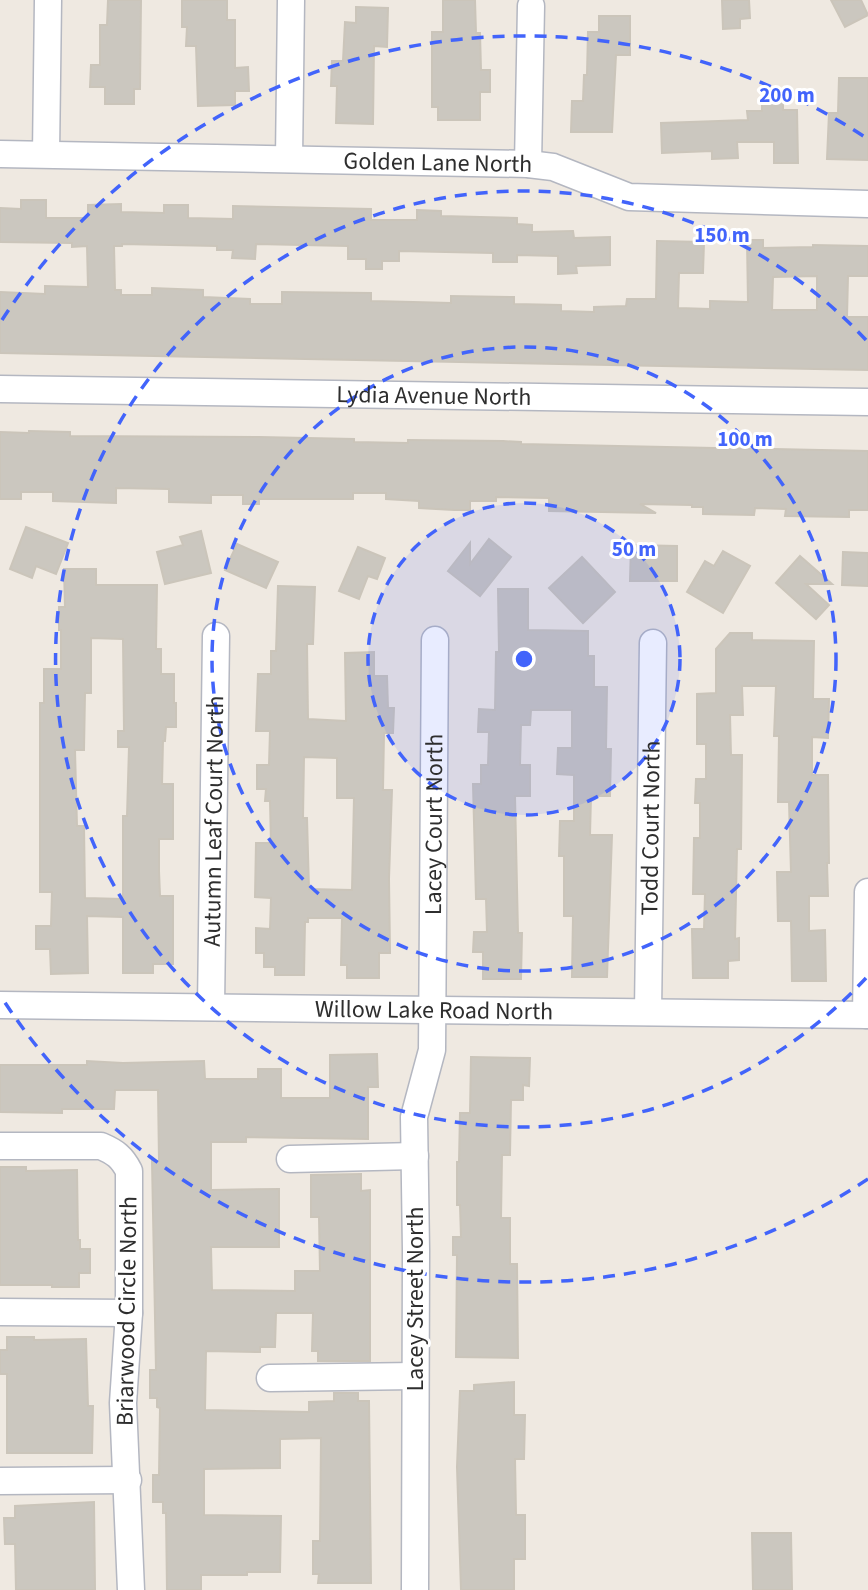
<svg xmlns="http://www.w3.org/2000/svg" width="868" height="1590" viewBox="0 0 868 1590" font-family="'Source Sans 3',sans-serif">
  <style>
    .building { fill: #cbc7bf; stroke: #cbc5ba; stroke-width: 2; fill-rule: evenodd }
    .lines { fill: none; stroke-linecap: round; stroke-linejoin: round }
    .minor-casing { stroke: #b4b7c1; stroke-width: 29 }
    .minor { stroke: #fff; stroke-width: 26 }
    .ring { fill: none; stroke: #4264fb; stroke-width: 3.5; stroke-dasharray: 12 9 }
    .labels { text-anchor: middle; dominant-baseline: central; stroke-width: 6; stroke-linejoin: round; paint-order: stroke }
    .street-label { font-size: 24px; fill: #2e2e2e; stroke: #fff }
    .centre { fill: #4264fb; stroke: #fff; stroke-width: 3.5 }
    .ring-label { font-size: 21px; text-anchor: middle; font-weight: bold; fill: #4264fb; stroke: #fff; stroke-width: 6; stroke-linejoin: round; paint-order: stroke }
  </style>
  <rect width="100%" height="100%" fill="#efe9e1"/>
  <path class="building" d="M108,0H141L140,89H134V104H105V87H90L91,65H100V25H107Z
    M182,0H227V20H235V68L248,67L249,91H235V105L198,106L196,46H186L187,27H182Z
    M443,0H475L476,33H480L481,70H490V92H480V120H438V107H432V32H443Z
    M722,0H749L750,18L740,19V28L723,29Z
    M831,0H861L868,15L845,27Z
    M356,7L388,8L387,47L374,46L373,124L336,123L337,86H331L332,61H343L345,22L356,23Z
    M599,16H630V55H616L612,132H571L572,101H583L584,75H587L588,32H599Z
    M839,78H868V160L827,159L829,113H838Z
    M762,101H783V110H797L798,163H774V142H737L738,158L712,159V151L662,153L661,123L748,120L747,111H762Z
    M21,200H46V218H88V205L121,204V212L164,213V205H188V218L233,219V206L371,209V220H417V210L441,211V216L517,218V224L532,225V232L573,231L574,238L610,237V265L576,266L577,273L558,274V256L517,255V262H493V253L399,251V261H382V269H366V259H348V246L256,244L255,259L232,258L233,250H217V246L122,244V246H114L115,290H121V295H152V288L203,290V297L250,299V304H282V292L371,293V301L413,302L451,303V296L514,297V304L561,305V311L594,312V307L626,306L627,299H656L657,241L704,242L703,273H679L678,308L710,309V301L748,302L747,240H763V248L813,247V245L868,246V276H848L847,317H868V370L0,353V292L45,294V286L88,287L87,246L72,247V243L0,242V208L21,209ZM817,276V310H772L773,277Z
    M29,431L70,432V436L259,437L354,439V442L408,443V440L503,441L521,442V444L868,451V510H849V517L785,516L786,509L755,508L754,515L703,514V507H692V505L640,504L656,513L549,511V498L496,497V501H470V510H454L419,508V501L386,499V493H353V499H259V504H243V495H211V503L169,502V489L116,488V503L53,501V492H21V499H0V432L29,433Z
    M26,527L68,543L56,574L36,566L32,578L10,569Z
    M201,531L211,573L165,584L157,552L183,545L180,537Z
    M489,539L511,557L480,596L448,571L470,543V564Z
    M237,544L278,562L266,588L225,570Z
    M631,545L677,546V581H630Z
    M358,547L385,558L377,579L368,576L359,599L339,591Z
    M723,551L750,566L723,613L687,592L705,561L714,566Z
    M843,552L868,553V586L842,585Z
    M800,556L832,584H806L829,605L816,619L776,583Z
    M582,557L615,592L583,623L549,588Z
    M64,569H96V585H157L156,649H161V674H174V703H176V727H166L165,741H163L162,784H173V839H159V871L160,896H173V964H153V973H123V917L87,916L88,973L51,974L50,949H36V926H51L52,892H40V703H44V669H61V630H59V607H65ZM91,638L123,639L124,731H118V747H129L127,816H123V899L85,898L84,826H77L75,750H84L85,693H91Z
    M278,586L315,587L313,644H307L308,719L346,721L345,653L374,652V676H387L388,708H394L393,733H384L383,790H392L389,879L390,953H379V978H347V965H341L342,918H308V922H305L304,975H275V967H264V953H256V928L270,929L271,898L255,897L256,843H271L270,801H265L266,789H257V765H269L270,731H256L258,674H271V651H276ZM304,757L337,758V798H354L352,890L309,889L307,818H303Z
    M498,589H528V630L588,631V656H594V687H607L606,749H611L610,796H591L590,835H612L607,977H572L573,916H564V856H559L560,821H574V775L557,774L558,748H572V710H531L530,725H521L520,765H530V796H515L518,933H522L521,979H483V952H473L474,932H487L486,899H476L473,784H481V765H488L489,732H478L479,709L495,710L496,652H499Z
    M730,633H752V640L814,641L813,699H829L828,738L812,737V775H828L829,863H827L828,896H809V931L825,930L826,981H792L791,921H778L777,872H791L789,802H778L779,736H774L776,686H742L743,715H730L731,755H742L741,849H737L735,939L739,938V960L728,961V978H693L692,929H704L705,894H693L694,838H700V803H695L696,779H706V744H697V694L716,693V649Z
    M377,1054L378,1087H368V1139L246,1137V1142H211V1190L279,1189V1247H211L212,1290L295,1291V1271H320L319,1217H311V1175L361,1174V1191L370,1190V1361H318V1351H312L313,1313H276L275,1347H260V1352L206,1351L205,1410L309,1412V1402L334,1401V1393H358V1401H369L371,1583H318L319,1574H313V1541H320L321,1438L280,1439V1468L204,1469V1515L281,1516L280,1572H247V1575H201V1590H167L166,1513H163V1502H153V1475H159L160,1408L157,1407V1398H150V1370H156L152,1161H159L158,1090H115L114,1109H62V1113L0,1112V1065H87V1061L123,1063L204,1061L205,1079H258V1069H281V1098H330V1055Z
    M471,1057L530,1058L529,1086L523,1085V1100H511L510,1155H502L501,1218H510V1264H517L518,1358L456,1357L457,1255H453V1237H461L460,1205H457V1162H459L460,1113H470Z
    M0,1167H26V1171L77,1170L78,1240H80V1249H90V1273H79V1287H52V1285H0Z
    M7,1337H34V1340L86,1339L88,1406H93L92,1453H7V1374H0V1350H7Z
    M514,1382V1415H525L524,1459H515L516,1515H525V1559H514V1590H461L457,1467L460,1391H474V1385Z
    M94,1502L95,1590H16L15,1544H5L4,1518H15V1506Z
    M752,1533H791L792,1590H753Z"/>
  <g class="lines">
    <defs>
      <g id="minor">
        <path id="s1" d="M0,154L528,164L553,167L629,197L868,204"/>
        <path d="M46,154L48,0"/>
        <path d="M289,159L291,0"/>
        <path d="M528,164L531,6"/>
        <path id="s2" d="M0,389L868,402"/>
        <path id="s3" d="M0,1005L868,1015"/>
        <path id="s4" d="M211,1007L216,636"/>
        <path id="s5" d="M648,1012L653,643"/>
        <path d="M866,1015L868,892"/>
        <path d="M0,1146H101C115,1152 122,1157 129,1171V1313L123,1403L131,1590"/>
        <path d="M290,1159L415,1156"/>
        <path d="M0,1312L129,1313"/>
        <path d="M270,1378L415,1376"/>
        <path d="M0,1481L128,1480"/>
        <path id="s6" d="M415,1590L416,1251L414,1117L432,1050L435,640"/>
      </g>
    </defs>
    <use href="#minor" class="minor-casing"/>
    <use href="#minor" class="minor"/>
  </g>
  <circle cx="524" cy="659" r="156" fill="#4264fb" fill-opacity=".12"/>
  <g class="ring">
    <circle cx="524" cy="659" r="156"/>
    <circle cx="524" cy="659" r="312"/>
    <path d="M866 978A468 468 0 1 1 866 340"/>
    <path d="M868 1179A623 623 0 0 1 2 998M2 320A623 623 0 0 1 868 139"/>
  </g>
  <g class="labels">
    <g class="street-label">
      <text stroke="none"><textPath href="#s1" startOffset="438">Golden Lane North</textPath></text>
      <text stroke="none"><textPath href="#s2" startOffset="434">Lydia Avenue North</textPath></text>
      <text stroke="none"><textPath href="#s4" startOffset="186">Autumn Leaf Court North</textPath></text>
      <text stroke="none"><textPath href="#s6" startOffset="768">Lacey Court North</textPath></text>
      <text stroke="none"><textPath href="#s5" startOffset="184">Todd Court North</textPath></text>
      <text stroke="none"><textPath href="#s3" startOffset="434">Willow Lake Road North</textPath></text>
      <text transform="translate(415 1299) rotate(-90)">Lacey Street North</text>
      <text transform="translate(127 1311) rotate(-89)">Briarwood Circle North</text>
    </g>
  </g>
  <circle cx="524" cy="659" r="10" class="centre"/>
  <g class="ring-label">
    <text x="787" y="102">200 m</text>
    <text x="722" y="242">150 m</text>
    <text x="745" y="446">100 m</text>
    <text x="634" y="556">50 m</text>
  </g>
</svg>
